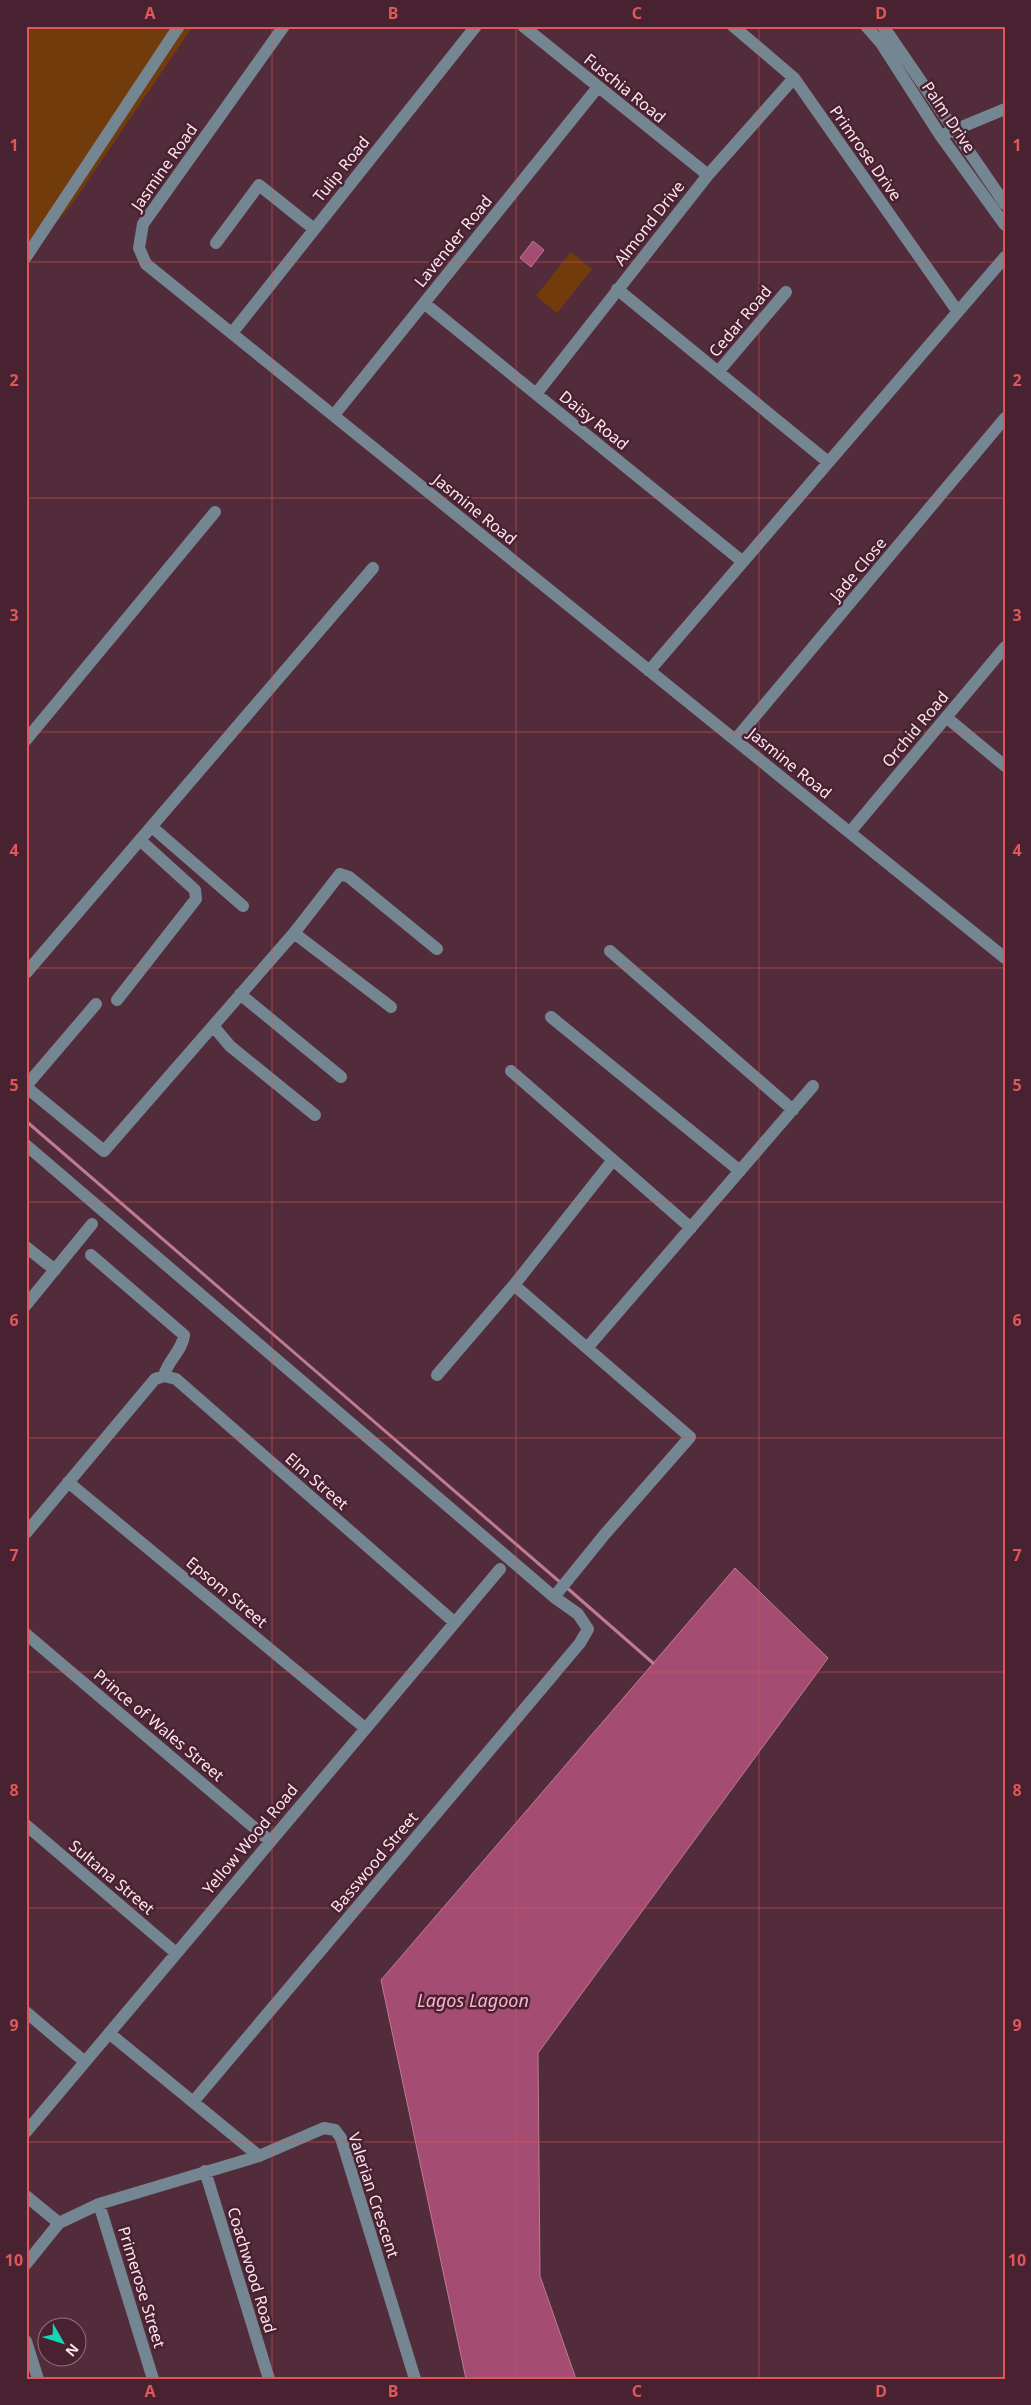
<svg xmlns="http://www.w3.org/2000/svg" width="1031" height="2405" viewBox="0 0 1031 2405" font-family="'Noto Sans',sans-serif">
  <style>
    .green { fill: #723b0c }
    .water { fill: #a44c71; stroke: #bf7a96 }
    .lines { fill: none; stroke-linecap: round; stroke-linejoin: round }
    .stream { stroke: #bf7a96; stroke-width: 3 }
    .minor { stroke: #748691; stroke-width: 12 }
    .grid { fill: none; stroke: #e05759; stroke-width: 1; stroke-opacity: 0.55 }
    .labels { text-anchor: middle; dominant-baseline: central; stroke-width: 5; stroke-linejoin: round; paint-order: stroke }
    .street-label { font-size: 16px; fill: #fee4ed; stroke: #482231 }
    .water-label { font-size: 18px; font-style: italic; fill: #fcb2cd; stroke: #482231 }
    .neatline { fill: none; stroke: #e05759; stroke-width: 2 }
    .grid-label { font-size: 16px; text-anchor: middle; font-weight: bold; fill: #e05759 }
  </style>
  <rect width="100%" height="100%" fill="#532c3b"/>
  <path class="green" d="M26,26H193L70,207L26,257Z
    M571,252L592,269L557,313L536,296Z"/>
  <path class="water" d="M533,241L544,250L531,267L520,258Z
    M735,1568L828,1658L538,2053L540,2276L576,2379H466L381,1980Z"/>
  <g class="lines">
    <path class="stream" d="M26,1121L561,1583
      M566,1587L653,1663"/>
    <path class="minor" d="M284,26L143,224L139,248L146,264L1005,958
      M523,26L708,175
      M733,26L794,78L958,312
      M866,26L881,43L940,135L1005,225
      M883,26L1005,204
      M947,133L1005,109
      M216,243L259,185L314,229
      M26,257L179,26
      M617,289L828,462
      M424,303L743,562
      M232,333L476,26
      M718,372L786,292
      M536,394L708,175L794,78
      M334,415L598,87
      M649,671L1005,257
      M946,717L1005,766
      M26,740L215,512
      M735,740L1005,418
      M152,827L243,906
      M850,832L1005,647
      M294,933L391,1007
      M610,951L793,1110
      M26,973L373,568
      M240,994L341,1077
      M117,1000L196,899L195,890L140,840
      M551,1017L740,1171
      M213,1026L230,1046L315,1115
      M511,1071L691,1228
      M26,1086L96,1004
      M26,1087L104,1151L294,933L340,874L349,877L437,949
      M26,1145L554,1597L578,1614L588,1629L580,1643L193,2102
      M26,1247L55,1270
      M91,1255L184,1335C183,1350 167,1361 164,1376
      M514,1285L690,1437L605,1534L554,1597
      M26,1305L92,1224
      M587,1348L813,1086
      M437,1375L514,1285L613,1160
      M68,1482L365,1728
      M26,1533L155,1379L164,1376L176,1379L454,1622
      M26,1634L270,1841
      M26,1825L176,1953
      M26,2012L85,2062
      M109,2033L259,2156
      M26,2132L500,1569
      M205,2171L269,2379
      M26,2196L59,2223
      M99,2204L153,2379
      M26,2264L59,2223L99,2204L259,2156L324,2128L335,2130L341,2138L415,2379
      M26,2341L38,2379"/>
  </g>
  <path class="grid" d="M272,26V2379M516,26V2379M759,26V2379M26,262H1005M26,498H1005M26,732H1005M26,968H1005M26,1202H1005M26,1438H1005M26,1672H1005M26,1908H1005M26,2142H1005"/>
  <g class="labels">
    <g class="street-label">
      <text transform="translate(625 88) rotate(39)">Fuschia Road</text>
      <text transform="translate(949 117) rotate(56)">Palm Drive</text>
      <text transform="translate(866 153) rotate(55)">Primrose Drive</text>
      <text transform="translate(164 167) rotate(-55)">Jasmine Road</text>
      <text transform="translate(341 169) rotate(-51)">Tulip Road</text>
      <text transform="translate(649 223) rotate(-52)">Almond Drive</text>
      <text transform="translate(453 241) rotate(-51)">Lavender Road</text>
      <text transform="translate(740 321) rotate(-50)">Cedar Road</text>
      <text transform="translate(594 420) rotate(39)">Daisy Road</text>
      <text transform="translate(475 509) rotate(39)">Jasmine Road</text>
      <text transform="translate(858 569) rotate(-50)">Jade Close</text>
      <text transform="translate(915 729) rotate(-50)">Orchid Road</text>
      <text transform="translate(790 763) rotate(39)">Jasmine Road</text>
      <text transform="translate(317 1481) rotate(41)">Elm Street</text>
      <text transform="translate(227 1592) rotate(40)">Epsom Street</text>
      <text transform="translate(159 1725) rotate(40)">Prince of Wales Street</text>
      <text transform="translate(250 1839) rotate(-50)">Yellow Wood Road</text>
      <text transform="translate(374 1862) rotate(-50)">Basswood Street</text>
      <text transform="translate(112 1877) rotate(40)">Sultana Street</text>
      <text transform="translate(374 2195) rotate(72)">Valerian Crescent</text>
      <text transform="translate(252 2270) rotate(73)">Coachwood Road</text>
      <text transform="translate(142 2287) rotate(73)">Primerose Street</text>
    </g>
    <g class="water-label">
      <text x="473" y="2000">Lagos Lagoon</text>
    </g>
  </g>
  <rect width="1031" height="2405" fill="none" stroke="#482231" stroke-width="55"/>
  <g transform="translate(62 2342) rotate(129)"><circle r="24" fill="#482231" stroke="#91707c"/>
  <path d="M0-4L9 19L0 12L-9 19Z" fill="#15d5b3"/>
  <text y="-8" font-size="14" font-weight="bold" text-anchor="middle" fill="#fee4ed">N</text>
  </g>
  <rect x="28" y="28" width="976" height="2350" class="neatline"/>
  <g class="grid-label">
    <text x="150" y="19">A</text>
    <text x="393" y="19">B</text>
    <text x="637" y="19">C</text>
    <text x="881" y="19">D</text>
    <text x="14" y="151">1</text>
    <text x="1017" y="151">1</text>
    <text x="14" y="386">2</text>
    <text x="1017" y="386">2</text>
    <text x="14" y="621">3</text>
    <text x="1017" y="621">3</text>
    <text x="14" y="856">4</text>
    <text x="1017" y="856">4</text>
    <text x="14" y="1091">5</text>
    <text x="1017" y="1091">5</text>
    <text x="14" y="1326">6</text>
    <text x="1017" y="1326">6</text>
    <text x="14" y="1561">7</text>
    <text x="1017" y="1561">7</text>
    <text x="14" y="1796">8</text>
    <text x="1017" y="1796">8</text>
    <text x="14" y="2031">9</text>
    <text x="1017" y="2031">9</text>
    <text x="14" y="2266">10</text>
    <text x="1017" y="2266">10</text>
    <text x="150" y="2397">A</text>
    <text x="393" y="2397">B</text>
    <text x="637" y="2397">C</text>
    <text x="881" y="2397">D</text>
  </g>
</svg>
